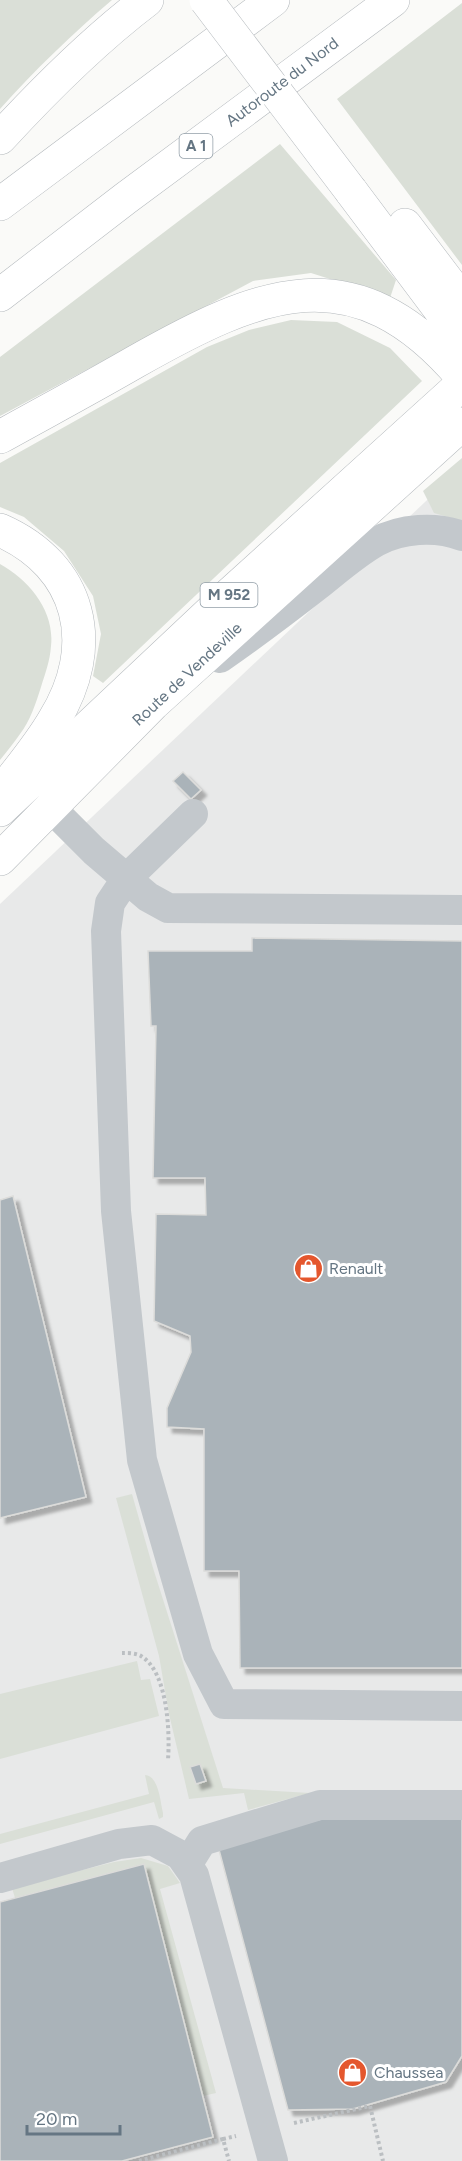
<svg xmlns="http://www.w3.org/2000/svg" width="462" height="2161" viewBox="0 0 462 2161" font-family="Figtree,sans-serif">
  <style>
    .built { fill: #e8e9e9 }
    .green { fill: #dadfd7 }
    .building { fill: #aab3b9; stroke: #dcdcda; stroke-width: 1.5; filter: url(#shadow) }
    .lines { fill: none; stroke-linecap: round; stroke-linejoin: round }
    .major-casing { stroke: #b5babe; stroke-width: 34 }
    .highway-casing { stroke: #b4b9bd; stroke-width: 34 }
    .path { stroke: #bbbfc2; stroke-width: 4; stroke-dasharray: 3 3; stroke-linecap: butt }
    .minor { stroke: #c3c8cc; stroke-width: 30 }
    .major { stroke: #fff; stroke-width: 33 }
    .highway { stroke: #fff; stroke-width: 33 }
    .highway-bridge-casing { stroke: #b4b9bd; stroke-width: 34; stroke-linecap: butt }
    .highway-bridge { stroke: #fff; stroke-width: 33 }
    .labels { text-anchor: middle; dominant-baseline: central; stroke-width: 6; stroke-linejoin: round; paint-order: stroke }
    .shield { fill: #fff; stroke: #939fa8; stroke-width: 1.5 }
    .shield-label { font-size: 15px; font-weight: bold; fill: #657683 }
    .street-label { font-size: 16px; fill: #657683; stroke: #fff }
    .poi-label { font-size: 16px; fill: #657683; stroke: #fff; text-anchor: start }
  </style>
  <defs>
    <filter id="shadow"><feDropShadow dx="5.5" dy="5.5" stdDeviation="1.5" flood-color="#0004"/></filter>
  </defs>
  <rect width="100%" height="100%" fill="#fafaf8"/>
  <path class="built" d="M462,467V2161H0V904Z"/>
  <path class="green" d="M0,0H112C72,34 35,70 0,109Z
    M462,3V265L337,99Z
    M280,144L396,280L390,298L311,273L253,281L0,416V357Z
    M291,320L337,322L390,348L422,381L103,683L93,676L101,634L93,596L64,551L24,517L0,507V463L207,347L249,330Z
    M462,458V521L434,513L423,491Z
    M0,564C29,580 55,611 51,646C50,661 45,674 41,687C36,703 30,721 20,734C14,743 7,751 0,760Z
    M132,1494L153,1568L223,1788L310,1793L248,1810L244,1793L189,1799L169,1714L159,1656L116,1498Z
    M137,1661L141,1680L150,1679L159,1716L0,1759V1694Z
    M145,1775C159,1776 160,1801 163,1813V1817L159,1819L154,1802L0,1844V1834L149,1794Z
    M141,1858L168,1866L180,1883L160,1889L216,2093L203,2096L144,1864L15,1898L12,1888L114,1862Z"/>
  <path class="building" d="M183,772L201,790L191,799L173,781Z
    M252,938L462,941V1668H240L239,1571H204V1429L167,1427V1408L191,1352L190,1336L154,1321L156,1214L206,1215L205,1178H153L156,1026H151L148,951H252Z
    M13,1196L86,1497L0,1518V1200Z
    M200,1764L206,1781L196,1784L190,1767Z
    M325,1818H462V2056L446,2082L353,2109L288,2110L218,1846Z
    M144,1864L213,2137L122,2161H0V1902Z"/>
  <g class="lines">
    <defs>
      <path id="major" d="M0,810L220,603L462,384
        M0,859L153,704L462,424"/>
      <path id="highway" d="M0,138C46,88 93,41 147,0
        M351,191L462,339
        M0,204L273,0
        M405,225L462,300
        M0,295L126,198L393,0
        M0,437C45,412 90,388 135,362C259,292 354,250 462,377
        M0,530C82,566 100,646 54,720C39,746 18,770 0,794"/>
    </defs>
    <use href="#major" class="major-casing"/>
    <use href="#highway" class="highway-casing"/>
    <path class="path" d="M122,1653C128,1653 136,1653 141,1656C168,1672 170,1733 168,1760
      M294,2123L370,2106L383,2161
      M223,2139L236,2136
      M139,2161L223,2139L229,2161"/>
    <path class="minor" d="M220,658C253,635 285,611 317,586C336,571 355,554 376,542C401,528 436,526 462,536
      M50,807L94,851L148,897L168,908L462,910
      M193,814L126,879L110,903L106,931L116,1211L142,1460L198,1654L224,1704L462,1706
      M187,1865L202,1841L320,1805H462
      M0,1878L119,1844L152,1840L180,1855L194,1875L273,2161"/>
    <use href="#major" class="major"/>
    <use href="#highway" class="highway"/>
    <defs>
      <path id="highway-bridge" d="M206,0L351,191"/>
    </defs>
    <use href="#highway-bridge" class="highway-bridge-casing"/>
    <use href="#highway-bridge" class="highway-bridge"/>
  </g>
  <defs>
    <symbol id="shop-disc" viewBox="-11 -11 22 22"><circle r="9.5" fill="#e4572e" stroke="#fff"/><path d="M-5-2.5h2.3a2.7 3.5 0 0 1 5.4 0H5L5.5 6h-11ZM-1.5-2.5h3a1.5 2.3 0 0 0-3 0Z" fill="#fff"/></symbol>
  </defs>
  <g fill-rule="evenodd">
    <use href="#shop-disc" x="292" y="1252" width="33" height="33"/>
    <use href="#shop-disc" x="336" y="2056" width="33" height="33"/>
  </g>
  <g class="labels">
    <g class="shield">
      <rect x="179.5" y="134" width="33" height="24" rx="4.5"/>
      <rect x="200.5" y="583" width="57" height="24" rx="4.5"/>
    </g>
    <g class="shield-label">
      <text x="196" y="146">A 1</text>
      <text x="229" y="595">M 952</text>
    </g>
    <g class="street-label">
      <text transform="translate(282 82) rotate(-37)">Autoroute du Nord</text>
      <text transform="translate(187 674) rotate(-43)">Route de Vendeville</text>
    </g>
    <g class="poi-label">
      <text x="329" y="1268">Renault</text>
      <text x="374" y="2072">Chaussea</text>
    </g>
  </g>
  <path d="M27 2125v9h93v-9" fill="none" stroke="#657683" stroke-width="3"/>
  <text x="36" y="2125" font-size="18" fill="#657683" stroke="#ffffff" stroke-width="4.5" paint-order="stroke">20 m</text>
</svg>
